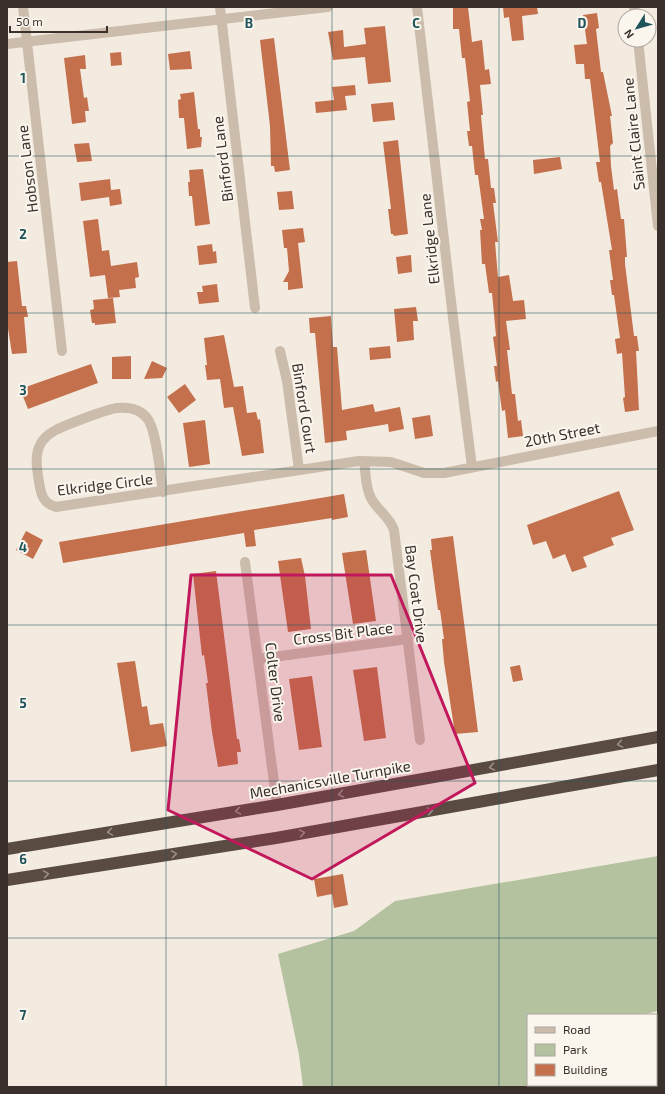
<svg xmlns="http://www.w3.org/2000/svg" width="665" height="1094" viewBox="0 0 665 1094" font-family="'Exo 2',sans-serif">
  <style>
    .green { fill: #b5c2a0 }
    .building { fill: #c4704d }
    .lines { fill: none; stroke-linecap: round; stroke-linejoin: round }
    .minor { stroke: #cbbcac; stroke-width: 10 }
    .highway { stroke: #5a4b42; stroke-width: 12 }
    .oneway { stroke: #9a8f86 }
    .marked { fill: #c2185b; fill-opacity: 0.2; stroke: #c2185b; stroke-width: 3; stroke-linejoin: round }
    .grid { fill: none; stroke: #20545b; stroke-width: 1; stroke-opacity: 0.55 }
    .labels { text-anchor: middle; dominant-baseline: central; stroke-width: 4; stroke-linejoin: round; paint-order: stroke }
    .street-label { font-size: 15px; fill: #39302b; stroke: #faf5ed }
    .grid-label { font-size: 13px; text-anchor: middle; font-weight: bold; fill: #20545b; stroke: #faf5ed; stroke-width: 4; stroke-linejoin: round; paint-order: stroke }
  </style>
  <rect width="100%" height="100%" fill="#f3ebe0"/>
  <path class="green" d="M658,856V1011L642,1015H528V1085H609V1087H303L299,1055L278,954L354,931L395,901Z"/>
  <path class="building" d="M453,7H468L472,42L482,40L485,70L489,69L491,84L480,85L483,115H481L485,159H488L491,188H494L496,203H493L498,242H495L498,277L509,275L513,301L524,300L526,319L506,321L510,350H507L512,394H515L518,421L521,420L523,436L508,438L505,410L502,411L498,381L496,382L494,366H497L493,337L496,336L492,293H489L485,264H482L480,230H482L480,219H484L478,175H475L472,146H469L467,131H470L467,102L470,101L465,58H462L459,29H453Z
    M503,7H537L538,14L522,16L524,40L512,41L509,17L504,18Z
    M597,13L599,28L596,29L601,72H603L612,116H610L613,143L610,146L611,166L614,190L617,189L621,219H624L627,257H625V264L634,336H637L639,351H636L639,410L625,412L623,398L625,397L622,353L617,354L615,339L620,338L614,295H612L610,280H613L609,250H612L601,182H599L596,162H600L590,79H585L584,64H576L574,45L587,44L583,15Z
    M385,26L391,82L368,84L365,57L333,60L328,32L343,30L344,47L366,44L364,28Z
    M274,38L290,170L275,172L274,166H271L270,126L260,40Z
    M190,51L192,69L170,70L168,54Z
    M121,52L122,65L111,66L110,53Z
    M85,55L86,69H80L84,98L87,97L89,111H85L86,122L72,124L64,58Z
    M355,85L356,95L345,96L347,110L316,113L315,102L334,100L332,87Z
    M194,92L198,129H200V137H202L201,147L187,149L184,118H179L178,100L181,99L180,94Z
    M393,102L395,120L373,122L371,104Z
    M398,140L408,234L394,236L393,234H391L388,209H391L383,142Z
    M89,143L92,161L77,162L74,144Z
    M560,157L562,169L534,174L533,160Z
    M203,169L210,224L195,226L192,196H189L188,182H190L189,170Z
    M110,179L111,190L120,189L122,204L110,206L109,197L81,201L79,183Z
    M292,191L294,209L279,210L277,192Z
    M98,219L102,251L109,250L111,266L137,262L139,277L135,278L136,288L119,290L120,297L108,298L105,275L90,277L83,221Z
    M303,228L305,242L298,243L303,288L288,290V282H283L289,271L287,248H284L282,230Z
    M212,244L213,252L216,251L217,263L199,265L197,246Z
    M411,255L412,272L398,274L396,257Z
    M17,261L22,306H26L28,317H24L27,353L12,354L7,322V262Z
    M217,284L219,302L199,304L197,292H203L202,286Z
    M113,298L116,323L95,325V323H92L90,310L94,309L93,300Z
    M416,307L418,321H413L414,340L397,342L394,309Z
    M331,316L333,347H337L342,410L373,404L375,412L400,407L404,429L389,432L388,424L346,431L347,440L325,443L315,333H310L309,318Z
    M224,335L234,387L243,386L247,413L256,412L258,420L260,419L264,453L242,456L233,407L224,408L220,379L207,380L205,365H207L204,338Z
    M390,346L391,358L370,360L369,348Z
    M131,356V379H112V357Z
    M152,361L167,368L162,378L144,379Z
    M91,364L98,383L28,409L20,389Z
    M185,384L196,400L179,413L167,397Z
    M430,415L433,436L415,439L412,418Z
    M205,420L210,464L189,467L183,423Z
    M619,491L634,530L611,538L614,545L583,557L587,567L572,572L565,554L553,559L546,541L533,545L527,525Z
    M344,494L348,517L332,520V518L254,530L256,546L246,547L244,533L63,563L59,542Z
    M26,531L43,540L33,559L16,550Z
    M453,536L478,732L455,734L444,662L442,639H444L440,610H438L430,550H432L431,539Z
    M366,550L376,621L353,624L342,553Z
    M301,558L305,576L311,629L288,632L278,561Z
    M216,571L237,739H239L241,752H237L238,764L218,767L212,732L206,683H208L204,655L202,656L193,574Z
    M135,661L142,707L147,706L150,725L163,723L167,746L131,752L117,663Z
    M520,665L523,680L513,682L510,667Z
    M377,667L386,738L364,741L353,670Z
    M312,676L322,747L299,750L289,679Z
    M343,874L348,905L334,908L332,894L317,897L314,879Z"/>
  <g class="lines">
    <path class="minor" d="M23,7L62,351
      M220,7L255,308
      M417,7L453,318L472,467
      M634,7L635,16
      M638,40L658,226
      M7,44L328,7
      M280,351L287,381L299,470
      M364,461C366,473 365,487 371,498C377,510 389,516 394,530L420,740
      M163,492C160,475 157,430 147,418C140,409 128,407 117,408C107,409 63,426 54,431C49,434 44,438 41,443C34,455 37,469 39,482C41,495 43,503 56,507L359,461L391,462L424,473H444L658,431
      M245,562L277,805
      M258,659L408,639"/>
    <path class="highway" d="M7,849L277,805L658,737
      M7,880L276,838L658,770"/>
  </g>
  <defs><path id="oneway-chevron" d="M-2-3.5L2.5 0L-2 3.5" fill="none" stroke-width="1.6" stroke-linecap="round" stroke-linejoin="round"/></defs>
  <g class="oneway">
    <use href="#oneway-chevron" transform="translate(620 744) rotate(170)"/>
    <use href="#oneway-chevron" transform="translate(492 767) rotate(170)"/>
    <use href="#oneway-chevron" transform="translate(341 794) rotate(170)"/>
    <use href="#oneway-chevron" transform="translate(238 811) rotate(171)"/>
    <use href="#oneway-chevron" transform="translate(430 811) rotate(-10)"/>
    <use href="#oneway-chevron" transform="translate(110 832) rotate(171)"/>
    <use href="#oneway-chevron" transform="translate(302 833) rotate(-10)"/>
    <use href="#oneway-chevron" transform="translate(174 854) rotate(-9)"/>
    <use href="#oneway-chevron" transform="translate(46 874) rotate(-9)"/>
  </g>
  <path class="marked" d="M191,575H391L475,783L312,879L168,810Z"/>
  <path class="grid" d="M166,7V1087M332,7V1087M499,7V1087M7,156H658M7,313H658M7,469H658M7,625H658M7,781H658M7,938H658"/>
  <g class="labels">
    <g class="street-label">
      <text transform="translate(633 134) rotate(-96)">Saint Claire Lane</text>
      <text transform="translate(222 159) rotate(-97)">Binford Lane</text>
      <text transform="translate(27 169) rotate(-97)">Hobson Lane</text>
      <text transform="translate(429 239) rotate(-96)">Elkridge Lane</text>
      <text transform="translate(305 408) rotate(81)">Binford Court</text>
      <text transform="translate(562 434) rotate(-11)">20th Street</text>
      <text transform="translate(105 484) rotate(-7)">Elkridge Circle</text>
      <text transform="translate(417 594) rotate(83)">Bay Coat Drive</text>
      <text transform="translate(343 633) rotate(-7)">Cross Bit Place</text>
      <text transform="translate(276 682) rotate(83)">Colter Drive</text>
      <text transform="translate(330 779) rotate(-10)">Mechanicsville Turnpike</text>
    </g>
  </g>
  <g class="grid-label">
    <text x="249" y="28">B</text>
    <text x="416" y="28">C</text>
    <text x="582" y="28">D</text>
    <text x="23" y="83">1</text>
    <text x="23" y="239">2</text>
    <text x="23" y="395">3</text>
    <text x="23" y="552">4</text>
    <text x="23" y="708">5</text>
    <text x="23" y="864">6</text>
    <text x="23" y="1020">7</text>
  </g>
  <rect width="665" height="1094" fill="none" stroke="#39302b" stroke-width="16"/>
  <rect x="527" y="1014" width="130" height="72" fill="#faf5ed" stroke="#ada69f"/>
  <rect x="535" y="1027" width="20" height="6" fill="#cbbcac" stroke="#ada69f"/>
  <text x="563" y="1034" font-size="12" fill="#39302b">Road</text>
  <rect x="535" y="1044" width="20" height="12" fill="#b5c2a0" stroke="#ada69f"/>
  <text x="563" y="1054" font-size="12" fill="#39302b">Park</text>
  <rect x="535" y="1064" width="20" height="12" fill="#c4704d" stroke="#ada69f"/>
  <text x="563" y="1074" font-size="12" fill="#39302b">Building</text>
  <g transform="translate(637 28) rotate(233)"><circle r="19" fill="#faf5ed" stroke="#ada69f"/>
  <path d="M0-3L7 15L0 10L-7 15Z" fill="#20545b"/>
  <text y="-6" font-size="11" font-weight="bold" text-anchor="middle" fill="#39302b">N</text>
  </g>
  <path d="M10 26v6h97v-6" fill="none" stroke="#39302b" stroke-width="2"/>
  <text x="16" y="26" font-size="12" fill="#39302b" stroke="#faf5ed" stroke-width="3" paint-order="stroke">50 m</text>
</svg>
